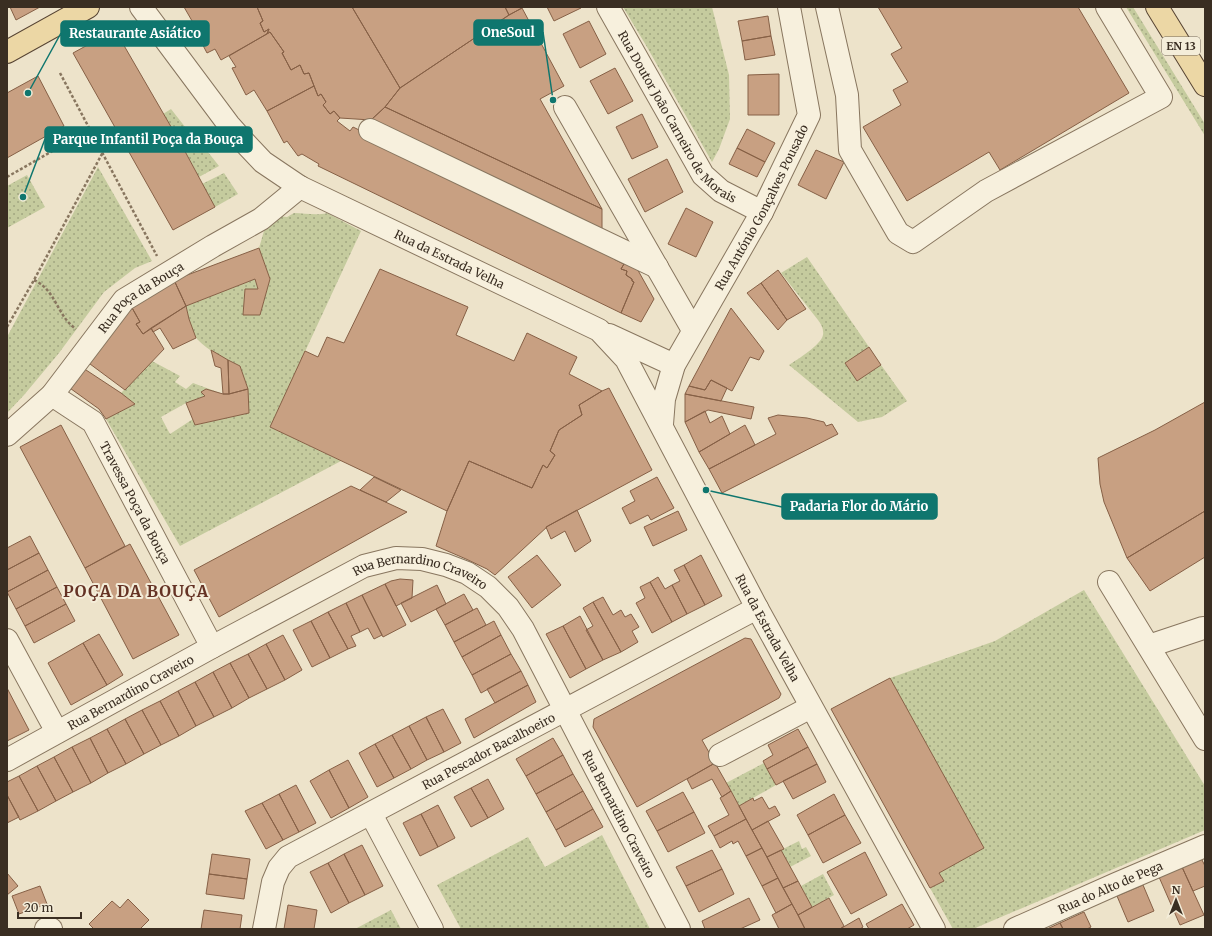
<svg xmlns="http://www.w3.org/2000/svg" width="1212" height="936" viewBox="0 0 1212 936" font-family="Merriweather,serif">
  <style>
    .green { fill: url(#green-dots) }
    .building { fill: #c8a082; stroke: #866046 }
    .lines { fill: none; stroke-linecap: round; stroke-linejoin: round }
    .minor-casing { stroke: #88765f; stroke-width: 24 }
    .major-casing { stroke: #574433; stroke-width: 24 }
    .path { stroke: #88765f; stroke-width: 2.5; stroke-dasharray: 3 2; stroke-linecap: butt }
    .minor { stroke: #f7f0dd; stroke-width: 22 }
    .major { stroke: #ecd7a5; stroke-width: 22 }
    .labels { text-anchor: middle; dominant-baseline: central; stroke-width: 4; stroke-linejoin: round; paint-order: stroke }
    .shield { fill: #f4edd9; stroke: #726759; stroke-width: 1 }
    .shield-label { font-size: 11px; font-weight: bold; fill: #3a2e22 }
    .street-label { font-size: 12px; fill: #3a2e22; stroke: #f4edd9 }
    .district-label { font-size: 16px; font-weight: bold; letter-spacing: 1px; fill: #643224; stroke: #f4edd9 }
    .leader { fill: none; stroke: #0f766e; stroke-width: 1.5 }
    .callout-dot { fill: #0f766e; stroke: #f4edd9; stroke-width: 1.5 }
    .callout { fill: #0f766e; stroke: #0f766e; stroke-width: 1.5 }
    .callout-label { font-size: 13px; text-anchor: middle; font-weight: bold; fill: #fff }
  </style>
  <defs>
    <pattern id="green-dots" width="8" height="8" patternUnits="userSpaceOnUse"><rect width="8" height="8" fill="#c5cb9e"/><path d="M2 2h.1M6 6h.1" fill="none" stroke="#a1a580" stroke-width="1.8" stroke-linecap="round"/></pattern>
  </defs>
  <rect width="100%" height="100%" fill="#ede3ca"/>
  <path class="green" d="M623,7H712L729,75L730,119L719,149L712,162L647,47Z
    M1126,7H1133L1205,124V136Z
    M171,109L193,137L181,144L163,114Z
    M200,142L219,166L199,177L184,149Z
    M98,167L152,261L135,268L104,292L59,353L24,395L7,413V337Z
    M224,173L238,194L215,207L202,184Z
    M27,175L45,207L7,228V186Z
    M294,213C305,213 316,216 327,213L361,231L270,427L341,461L180,546L106,419L135,404L121,393L152,361L180,376L175,382L186,389L193,383L223,394L206,389L201,392L205,396L186,403L161,417L170,434L193,419L196,425L248,413V389L240,366C225,359 208,351 197,339C191,332 188,315 186,306L255,279L258,289H245L243,315H260L270,279L259,248L264,231L271,221L278,216L287,217Z
    M807,257L869,347L845,363L857,381L881,365L907,401L882,417L858,422L789,365C798,359 821,345 823,335C824,329 821,324 818,320L781,273Z
    M1084,590L1205,786V830L973,929H953L930,888L944,881L939,873L983,848L890,678L995,641Z
    M764,763L776,785L739,806L726,783Z
    M602,835L650,929H461L437,885L528,837L545,867Z
    M799,841L802,849L806,847L811,856L790,867L781,850Z
    M823,874L834,895L812,907L801,886Z
    M391,910L401,929H355Z"/>
  <path class="building" d="M10,7H40L16,20Z
    M184,7H257L263,21L260,23L264,32L269,29L267,34L221,60L215,49L207,53L197,34L199,33Z
    M257,7H352L400,88L385,107L371,120L340,118L334,111L330,114L323,105L326,102L321,94L318,96L309,73L304,74L300,65L291,70L282,53L284,52L270,32L267,34L269,29L264,32L260,23L263,21Z
    M352,7H505L509,15L400,88Z
    M505,7H522V8L509,15Z
    M547,7H581V8L554,21Z
    M878,7H1078L1129,93L1000,170L989,152L907,201L863,127L901,105L893,90L908,82L891,54L902,48Z
    M522,8L564,86L540,99L602,209L385,107L400,88L509,15Z
    M768,16L771,36L742,41L738,21Z
    M589,21L606,54L580,68L563,34Z
    M115,30L181,144L215,207L173,230L73,53Z
    M270,32L284,52L282,53L291,70L300,65L304,74L309,73L314,86L267,111L254,90L246,95L232,68L236,67L229,56Z
    M771,36L775,55L745,60L742,41Z
    M615,68L633,101L608,114L590,81Z
    M779,74V115H748V75Z
    M38,76L64,126L7,158V93Z
    M314,86L318,96L321,94L326,102L323,105L330,114L334,111L340,118L337,121L350,131L353,127L616,255L614,259L624,264L621,269L627,271L626,275L632,279V281L634,282L621,313L318,166L319,164L302,154L298,156L287,141L284,143L267,111Z
    M385,107L602,209V233L371,120Z
    M642,114L658,147L632,159L616,127Z
    M747,129L775,143L765,162L737,148Z
    M737,148L765,162L757,177L729,164Z
    M816,150L844,162L826,199L798,185Z
    M667,159L683,192L645,212L628,179Z
    M686,208L713,222L696,257L668,244Z
    M259,248L270,279L260,315H243L245,289H258L255,279L186,306L174,280Z
    M616,255L635,265L654,299L641,322L621,313L634,282L632,281V279L626,275L627,271L621,269L624,264L614,259Z
    M380,269L468,307L456,335L514,361L527,333L577,357L569,374L602,391L579,405L582,415L559,430L550,451L555,455L547,468L543,465L532,488L469,461L447,511L270,427L305,351L318,357L327,337L344,343Z
    M778,270L806,309L787,320L761,283Z
    M174,280L186,306L143,334L136,324L140,322L131,306Z
    M761,283L787,320L778,330L747,293Z
    M131,306L140,322L136,324L143,334L151,328L164,349L125,390L86,361Z
    M186,306L189,319L196,338L173,349L160,328L153,332L151,328Z
    M731,308L764,351L759,360L750,357L732,391L711,380L705,390L689,386Z
    M869,347L881,365L857,381L845,363Z
    M211,350L228,360L229,394H223L221,368L215,366Z
    M228,360L240,366L248,389L229,394Z
    M83,368L121,393L135,404L106,419L99,409L67,386Z
    M711,380L727,388L721,401L685,394L689,386L705,390Z
    M609,388L652,470L548,526L495,575L487,569L466,559L436,546L447,511L469,461L532,488L543,465L547,468L555,455L550,451L559,430L582,415L579,405L602,391Z
    M206,389L223,394H229L248,389L249,413L195,425L186,403L205,396L201,392Z
    M685,394L754,407L751,419L708,410L685,422Z
    M1205,402V511L1127,558L1104,502L1100,484L1098,458L1155,430Z
    M705,411L710,423L722,416L730,434L699,452L685,422Z
    M778,415L807,418L824,422L826,426L832,424L838,434L722,493L709,469L776,434L768,418Z
    M61,425L125,546L85,568L20,447Z
    M745,425L755,445L709,469L699,452Z
    M374,477L401,490L386,502L360,490Z
    M657,477L674,508L651,520L648,515L630,524L622,508L635,501L630,491Z
    M351,486L407,512L219,617L194,570Z
    M577,510L591,541L575,552L565,531L551,539L546,527Z
    M678,511L687,530L653,546L644,527Z
    M1205,511V557L1150,591L1127,558Z
    M30,536L39,553L7,570V548Z
    M130,544L179,635L133,659L85,568Z
    M39,553L48,570L7,592V570Z
    M537,555L561,585L532,608L508,577Z
    M701,555L722,596L705,605L684,565Z
    M684,565L705,605L687,614L672,585L680,581L674,570Z
    M48,570L57,587L16,609L7,592Z
    M658,577L665,589L672,585L687,614L672,622L650,582Z
    M400,579L413,580L412,598L396,606L385,584L391,581Z
    M650,582L672,622L652,633L636,603L645,598L640,587Z
    M385,584L406,625L383,637L362,595Z
    M437,585L446,604L411,622L401,603Z
    M57,587L66,604L25,626L16,609Z
    M464,594L473,610L445,625L436,609Z
    M362,595L382,635L374,639L368,628L360,632L346,603Z
    M603,597L613,615L621,610L625,617L631,614L639,627L632,631L638,642L621,652L593,602Z
    M593,602L621,652L603,660L586,630L593,626L583,608Z
    M346,603L360,632L351,636L356,646L348,649L328,612Z
    M66,604L75,621L34,643L25,626Z
    M477,608L486,625L454,642L445,625Z
    M328,612L348,649L330,658L311,621Z
    M580,616L603,660L586,669L563,626Z
    M311,621L330,658L312,667L293,630Z
    M494,621L501,635L462,657L454,642Z
    M563,626L586,669L570,678L546,634Z
    M99,634L123,675L107,685L83,643Z
    M283,635L302,670L285,680L266,644Z
    M501,635L511,654L472,675L462,657Z
    M745,638L751,639L781,694L779,698L702,740L715,763L637,807L593,727L594,719Z
    M83,643L107,685L71,705L48,663Z
    M266,644L285,680L267,689L248,654Z
    M248,654L267,689L249,698L230,663Z
    M511,654L521,671L481,693L472,675Z
    M230,663L249,698L232,708L213,672Z
    M521,671L528,685L495,703L487,689Z
    M213,672L232,708L214,717L195,682Z
    M890,678L984,848L939,873L944,881L930,888L831,709Z
    M195,682L214,717L196,726L178,691Z
    M528,685L536,702L474,738L465,719Z
    M7,688L29,730L7,741Z
    M178,691L196,726L179,736L160,701Z
    M160,701L179,736L161,745L142,710Z
    M443,709L461,743L444,752L426,717Z
    M142,710L161,745L144,754L125,719Z
    M426,717L444,752L427,760L409,726Z
    M125,719L144,754L126,764L107,729Z
    M409,726L427,760L411,769L392,735Z
    M107,729L126,764L108,773L90,738Z
    M798,729L808,747L767,769L763,761L773,755L768,745Z
    M392,735L411,769L394,778L375,744Z
    M90,738L108,773L91,783L72,747Z
    M553,738L563,755L526,776L516,759Z
    M375,744L394,778L377,787L359,753Z
    M72,747L91,783L73,792L54,757Z
    M808,747L817,764L776,785L767,769Z
    M563,755L573,774L536,794L526,776Z
    M54,757L73,792L56,801L37,766Z
    M348,760L368,797L349,808L329,770Z
    M715,763L731,791L722,797L712,779L692,789L687,779Z
    M817,764L826,782L793,799L783,781Z
    M37,766L56,801L38,811L19,776Z
    M329,770L349,808L331,818L310,781Z
    M573,774L583,791L546,812L536,794Z
    M19,776L38,811L20,820L7,795V782Z
    M488,779L504,809L488,818L471,788Z
    M296,785L316,823L299,832L279,794Z
    M471,788L488,818L471,827L454,797Z
    M583,791L593,809L556,830L546,812Z
    M731,791L746,819L714,836L708,826L729,815L720,798Z
    M683,792L694,812L657,831L646,811Z
    M279,794L299,832L283,840L262,803Z
    M834,794L845,815L808,835L797,815Z
    M7,795L19,817L7,823Z
    M762,797L769,809L775,806L780,815L752,830L739,806L753,798L754,801Z
    M262,803L283,840L266,849L245,811Z
    M438,805L455,838L438,847L421,814Z
    M593,809L603,827L565,847L556,830Z
    M694,812L705,833L668,852L657,831Z
    M421,814L438,847L420,856L403,823Z
    M845,815L861,843L823,863L808,835Z
    M746,819L762,848L746,856L738,841L733,844L732,841L720,848L714,836Z
    M768,821L784,849L767,857L752,830Z
    M362,845L383,886L365,895L344,854Z
    M762,848L778,878L762,886L746,856Z
    M712,850L722,869L686,886L676,867Z
    M781,850L798,881L783,888L767,857Z
    M865,852L887,895L851,914L827,872Z
    M212,854L250,859L247,879L209,874Z
    M344,854L365,895L349,903L328,863Z
    M1201,858L1205,866V886L1193,891L1182,867Z
    M328,863L349,903L331,913L310,872Z
    M1182,867L1204,915L1180,925L1159,877Z
    M722,869L734,894L699,912L686,886Z
    M7,873L18,886L7,895Z
    M209,874L247,879L244,899L206,894Z
    M778,878L792,904L776,913L762,886Z
    M798,881L812,907L798,915L783,888Z
    M1143,885L1154,911L1128,922L1117,896Z
    M40,886L47,904L19,914L12,896Z
    M749,898L760,920L740,929H705L702,921Z
    M829,898L844,926L840,929H805L798,915Z
    M128,899L149,920L140,929H94L89,924L112,901L120,908Z
    M792,904L798,915L805,929H779L772,915Z
    M902,904L914,925L907,929H869L866,924Z
    M288,905L317,910L314,929H284Z
    M204,910L242,915L240,929H201Z
    M1084,912L1091,927L1087,929H1063L1060,923Z
    M859,918L863,927L860,929H840Z
    M1060,923L1063,929H1047Z"/>
  <g class="lines">
    <defs>
      <g id="minor">
        <path id="s1" d="M141,7L229,125L246,144L263,162L300,187L599,330L626,359L757,608L934,929"/>
        <path id="s2" d="M608,7L703,175L721,191L762,212"/>
        <path d="M827,7L847,95L850,150L898,233L913,242L986,191L1161,97L1107,7"/>
        <path d="M565,107L693,330"/>
        <path d="M370,130L657,267"/>
        <path d="M609,335L674,365"/>
        <path id="s3" d="M52,395L93,422L212,647"/>
        <path id="s4" d="M662,424L664,399L674,365L762,212L809,115L789,7"/>
        <path id="s5" d="M7,435L52,395L124,300L213,246L261,219L300,187"/>
        <path d="M1109,582L1205,739"/>
        <path d="M7,640L57,732"/>
        <path d="M1149,646L1203,628"/>
        <path d="M720,755L811,707"/>
        <path id="s6" d="M7,760L212,647L364,566L396,558L422,559L446,565L467,573L488,587L508,607L523,629L679,929"/>
        <path d="M371,814L432,929"/>
        <path d="M46,929H51"/>
        <path id="s7" d="M264,929L273,882L279,868L288,857L757,608"/>
        <path id="s8" d="M1015,929L1116,884L1205,846"/>
      </g>
      <path id="major" d="M1157,7L1205,85
        M7,52L88,7"/>
    </defs>
    <use href="#minor" class="minor-casing"/>
    <use href="#major" class="major-casing"/>
    <path class="path" d="M60,73L157,256
      M7,177L91,129
      M34,280C57,291 56,315 76,329
      M7,327L34,280L103,152"/>
    <use href="#minor" class="minor"/>
    <use href="#major" class="major"/>
  </g>
  <g class="labels">
    <rect class="shield" x="1162" y="37" width="38" height="18" rx="3"/>
    <g class="shield-label">
      <text x="1181" y="46">EN 13</text>
    </g>
    <g class="street-label">
      <text stroke="none"><textPath href="#s2" startOffset="131">Rua Doutor João Carneiro de Morais</textPath></text>
      <text stroke="none"><textPath href="#s4" startOffset="241">Rua António Gonçalves Pousado</textPath></text>
      <text stroke="none"><textPath href="#s1" startOffset="408">Rua da Estrada Velha</textPath></text>
      <text stroke="none"><textPath href="#s5" startOffset="194">Rua Poça da Bouça</textPath></text>
      <text stroke="none"><textPath href="#s3" startOffset="140">Travessa Poça da Bouça</textPath></text>
      <text stroke="none"><textPath href="#s6" startOffset="465">Rua Bernardino Craveiro</textPath></text>
      <text stroke="none"><textPath href="#s1" startOffset="917">Rua da Estrada Velha</textPath></text>
      <text stroke="none"><textPath href="#s6" startOffset="141">Rua Bernardino Craveiro</textPath></text>
      <text stroke="none"><textPath href="#s7" startOffset="304">Rua Pescador Bacalhoeiro</textPath></text>
      <text stroke="none"><textPath href="#s6" startOffset="801">Rua Bernardino Craveiro</textPath></text>
      <text stroke="none"><textPath href="#s8" startOffset="104">Rua do Alto de Pega</textPath></text>
    </g>
    <g class="district-label">
      <text x="136" y="591">POÇA DA BOUÇA</text>
    </g>
  </g>
  <path class="leader" d="M553 100L543 32M28 93L61 33M23 197L45 139M706 490L782 507"/>
  <g class="callout-dot">
    <circle cx="553" cy="100" r="4"/>
    <circle cx="28" cy="93" r="4"/>
    <circle cx="23" cy="197" r="4"/>
    <circle cx="706" cy="490" r="4"/>
  </g>
  <g class="callout">
    <rect x="474" y="20" width="69" height="25" rx="4"/>
    <rect x="61" y="21" width="148" height="25" rx="4"/>
    <rect x="45" y="127" width="207" height="25" rx="4"/>
    <rect x="782" y="494" width="155" height="25" rx="4"/>
  </g>
  <g class="callout-label">
    <text x="508" y="37">OneSoul</text>
    <text x="135" y="38">Restaurante Asiático</text>
    <text x="148" y="144">Parque Infantil Poça da Bouça</text>
    <text x="859" y="511">Padaria Flor do Mário</text>
  </g>
  <rect width="1212" height="936" fill="none" stroke="#3a2e22" stroke-width="16"/>
  <g transform="translate(1176 900)" stroke="#f4edd9" stroke-width="3" paint-order="stroke">
  <path d="M0-3L7 15L0 10L-7 15Z" fill="#3a2e22"/>
  <text y="-6" font-size="11" font-weight="bold" text-anchor="middle" fill="#3a2e22">N</text>
  </g>
  <path d="M18 912v6h63v-6" fill="none" stroke="#3a2e22" stroke-width="2"/>
  <text x="24" y="912" font-size="12" fill="#3a2e22" stroke="#f4edd9" stroke-width="3" paint-order="stroke">20 m</text>
</svg>
